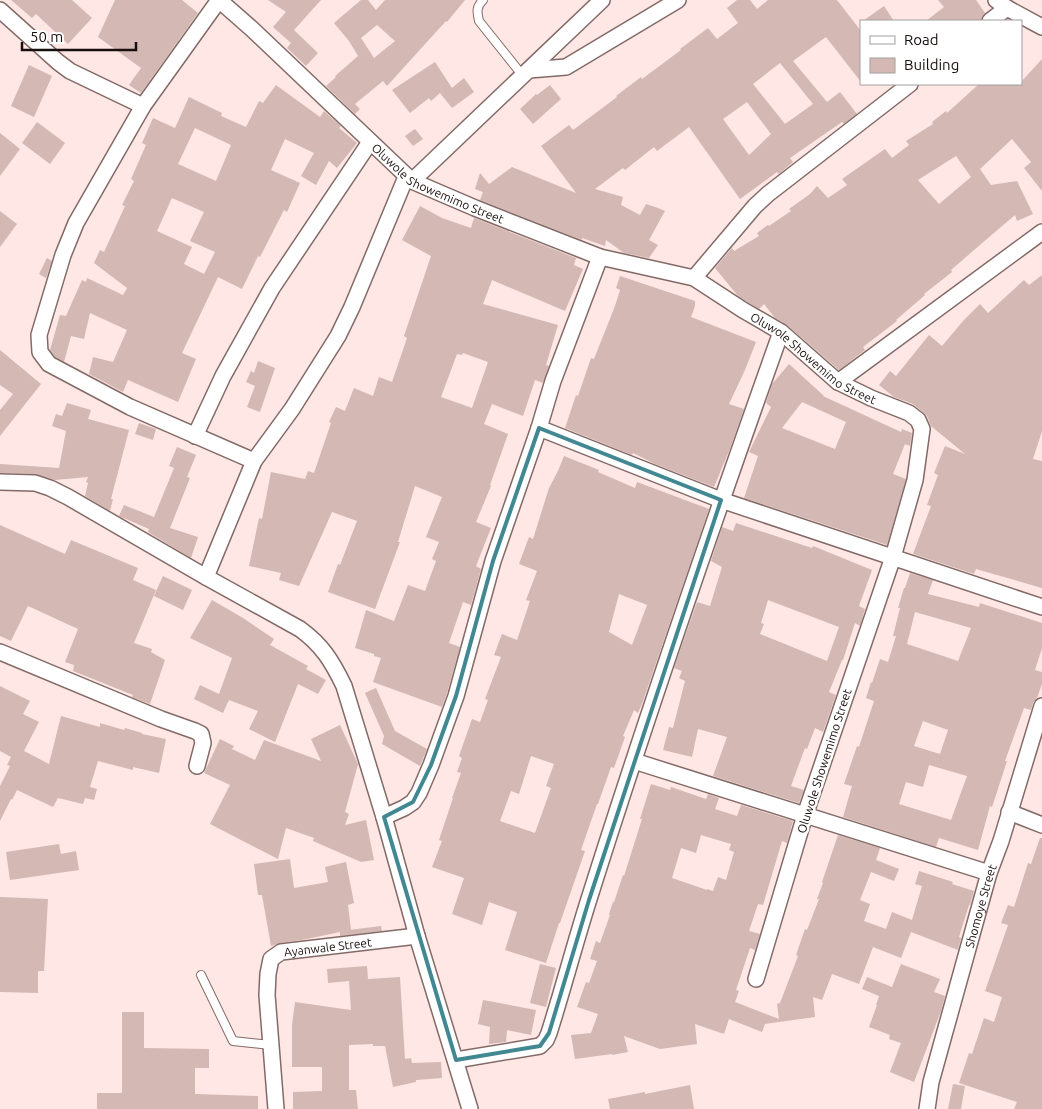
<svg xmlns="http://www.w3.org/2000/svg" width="1042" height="1109" viewBox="0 0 1042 1109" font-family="Ubuntu,sans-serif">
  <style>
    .building { fill: #d3b8b4; fill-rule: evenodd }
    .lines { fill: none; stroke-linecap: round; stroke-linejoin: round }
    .lane-casing { stroke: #836a67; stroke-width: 10 }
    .street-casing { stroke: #836a67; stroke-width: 18 }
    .lane { stroke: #fff; stroke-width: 8 }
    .street { stroke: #fff; stroke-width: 15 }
    .marked { fill: none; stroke: #428892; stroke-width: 4; stroke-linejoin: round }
    .labels { text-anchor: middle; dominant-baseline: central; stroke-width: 5; stroke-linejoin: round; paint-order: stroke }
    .street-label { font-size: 12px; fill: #180e0d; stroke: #fff }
  </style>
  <rect width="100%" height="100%" fill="#fee7e4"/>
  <path class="building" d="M11,0H72L92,18L68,44L36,14L32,18Z
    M115,0H182L198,13L141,93L129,85L141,68L98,37Z
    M268,0H321L294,30L318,53L306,66L287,48L291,43L273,27L286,12Z
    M361,0H368L376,10L385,0H465L447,22L446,21L387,86L383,81L355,104L360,109L355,114L326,86L336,77L335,76L358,56L349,41L334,23ZM377,25L395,41L374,58L361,38Z
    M737,0H750L757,9L768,0H837L861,31V82L826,37L793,61L827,102L840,92L857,114L844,124L842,122L790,158L793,162L779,174L777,172L740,199L689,127L657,151L654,147L625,170L623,168L595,189L623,197L621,205L640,215L646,204L658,208L665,211L649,240L658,245L649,258L624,253L606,240L605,246L582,238V240L480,200L483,192L475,189L480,173L489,184L512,167L576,193L541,146L569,125L573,130L617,97L616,96L641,77L642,79L681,50L680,49L708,28L717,39L738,23L727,8ZM780,63L813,104L785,124L753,84ZM747,102L771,134L749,155L723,119Z
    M938,0H976L985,13L982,17L981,21H926L944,7Z
    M884,6L894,21H863Z
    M1042,59V191L1024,168L1031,162L1012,139L980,169L991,185L1017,181L1033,214L1017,221L1015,215L974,250L951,270L952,272L924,294L925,295L896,320L897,321L863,347L865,350L839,370L787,325L775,318L764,304L759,309L738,296L715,268L732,248L734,251L759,236L757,233L768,225L769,226L791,211L789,209L810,194L817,186L828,198L847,185L842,179L885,149L892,158L909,145L906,141L933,124L932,122L946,111L947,113L979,84H1021V82ZM956,156L971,177L939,204L918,180Z
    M435,62L452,88L464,78L474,92L452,108L440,93L431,101L429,98L410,113L392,90Z
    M29,65L52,76L34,117L11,106Z
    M276,85L320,117L324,111L341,126L339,128L357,143L337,168L329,161L316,185L301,176L314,153L285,139L271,170L300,183L287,212L284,210L260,257L258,256L242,289L218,277L182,353L196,359L178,402L128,380L123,392L89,374L93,357L113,362L127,330L90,313L84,339L71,336L64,362L55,357L50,350L60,315L66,316L82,280L86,282L87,278L123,295L127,288L94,263L100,250L104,252L125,206L122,205L134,181L131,179L146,145L142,143L153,118L175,128L189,97L222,113L221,116L246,127L259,101L263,103ZM195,128L231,145L216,181L178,164ZM172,198L204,212L190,241L215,252L204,274L184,264L192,247L157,231Z
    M550,85L561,99L533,124L520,109L536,94L537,95Z
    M37,122L65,143L50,164L22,143Z
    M415,129L423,139L413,146L405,136Z
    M0,133L20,149L0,176Z
    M420,206L442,218L471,228L474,218L576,258L574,265L583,269L565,311L492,280L483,304L558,325L546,365L549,366L543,383L535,380L523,416L492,404L484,424L508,434L490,485L491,486L476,522L491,528L476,566L481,569L471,605L463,602L449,643L460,647L447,693L442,707L373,682L381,658L374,656V654L355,648L366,610L394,621L408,585L425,591L436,561L432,559L439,542L426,537L442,497L415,486L398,542H400L375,609L328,592L338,564L340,565L357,521L332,512L299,586L279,580L281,573L249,566L259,518L262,519L271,472L305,479L308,471L314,473L331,423L329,422L336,407L345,411L354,388L373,396L379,377L392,382L407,338L404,336L431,256L402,240ZM463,353L488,362L472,408L441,397L457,354L462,355Z
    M0,211L17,224L0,247Z
    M47,258L52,261L46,278L39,274Z
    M1042,275V431L1033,459L1042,461V588L976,569L974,574L913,554L931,506L927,505L938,475L934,473L945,446L965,454L931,426L927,416L924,413L913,404L894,397L879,385L890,371L896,376L929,335L942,346L963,321L980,304L988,313L1024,280L1029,285Z
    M620,276L695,301V306L691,317L756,342L745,370L729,404L744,409L729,451L714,487L655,464L633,453L632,455L565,428L576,395L578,396L591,358L594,359L615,306L620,290L616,288Z
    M0,350L41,384L0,436V410L13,394L0,385Z
    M258,361L275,368L260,412L247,407L255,386L246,382L251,371L254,373Z
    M789,364L824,396H823L901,432L902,429L912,433L910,446L905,444L893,474L906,479L887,545L744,498L758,456L749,452L771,407L766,403L772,384ZM802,402L846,422L835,449L782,428Z
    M67,403L91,410L88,419L129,430L111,499H113L110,511L85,496L88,483L86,482L88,477L55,480L35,474L0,473V464L59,468L66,431L52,426L56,414L62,416Z
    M139,423L156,429L153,440L135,434Z
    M177,447L196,455L187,477L190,478L170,528L198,537L191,558L148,532L149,529L119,516L124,505L154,517L174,468L169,466Z
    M564,456L599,470L598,472L635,488L637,482L709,509L642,704L638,713L634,710L623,736L625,737L614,768L611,767L598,804H597L581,850L585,851L560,923H559L546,963L505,950L517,912L489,902L482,925L452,914L464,878L432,867L442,841L439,840L453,798H452L461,773L457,772L462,758L459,756L472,719L480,722L488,700L485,699L501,657L494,655L502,634L517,640L530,601L526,600L537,571L519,564L529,537L533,539L549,488L558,471ZM619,594L647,605L632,645L609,632ZM531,756L554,764L546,786L551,788L535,833L500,821L511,791L519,794Z
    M736,523L812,548L813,546L872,570L859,606L865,609L860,626L855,623L843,660H842L829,692L836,695L823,732L815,728L807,749L805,748L791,786L804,790L799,803L713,776L727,737L698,729L692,757L663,750L669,727L673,728L685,681L679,678L682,671L674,668L697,602L710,606L722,567L711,561L722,527L733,531ZM768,600L839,627L827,661L760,634L764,624L761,623Z
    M0,525L65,554L71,540L138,568L133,580L156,590L134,643L152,649L151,652L165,660L150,704L132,697L133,695L73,671L74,665L65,662L78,629L28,606L11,641L0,636Z
    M910,573L933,580L928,594L979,607L980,603L1042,623V648L1035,670L1042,672V684L1037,698L1033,703L1031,710L1024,708L1005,761H1007L997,792L992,807L990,806L978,850L939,838L936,847L843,817L852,786L844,784L857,746L859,747L874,701L866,698L871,682L872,683L880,659L888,662L896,636H893L900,608H898L904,588H905ZM915,612L971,628L958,661L907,644ZM923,721L948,730L940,754L914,746ZM929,765L967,776L951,820L899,804L906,782L923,787Z
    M163,576L192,590L183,610L154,596Z
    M212,600L243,618L274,639L270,645L308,666L306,669L326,680L318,694L298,684L275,742L249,729L258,711L229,700L223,713L194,699L200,685L219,694L232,658L190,638Z
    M0,686L30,701L23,714L39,722L24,751L49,764L61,716L100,727V723L124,730L125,728L142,733V734L166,739L159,773L133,767V770L98,761L90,787L97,789L94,800L85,798L83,804L58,798L53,807L17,790L12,800L11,799L0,821V786L10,766L7,765L11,757L0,751Z
    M376,688L395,731L427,749L420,766L382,744L384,736L365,693Z
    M340,725L358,764L345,812L349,814L345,825L366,820L374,860L361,862L313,841L314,838L286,828L278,859L210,824L230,785L204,773L220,739L234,746L232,749L255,760L264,740L321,761L311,739Z
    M651,784L670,790L671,787L706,799L708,794L719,798L715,809L737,816L741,805L793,821L787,843L782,841L763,905L758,904L749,931L760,934L755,950L750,948L736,990L739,991L735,1002L779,1019L777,1004L780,1003L798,956L796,955L805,929L807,930L819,899H817L823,883L822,882L838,835L880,848L876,860L899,869L894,881L871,872L860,900L870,904L864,921L886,929L892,912L912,920L922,886L915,884L919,871L953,882L952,884L974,891L970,905H969L959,937L961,938L958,950L911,932L901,958L873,947L859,984L832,974L822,1000L813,997L815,1017L765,1024L762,1032L729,1019L724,1034L695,1024L697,1044L660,1049L624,1036L628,1052L612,1055V1054L575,1059L571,1035L591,1033L598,1014L577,1007L586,982L589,983L597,961L590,959L596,941L600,943L610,915L609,914L613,902H614L623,875L624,876L642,819H640ZM701,835L731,844L729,850L734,852L726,880L718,877L713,891L707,889V890L672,878L681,848L696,853Z
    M1040,838H1042V1109H1014L1017,1102L959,1083L969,1053L972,1054L984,1018L994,1022L1002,997L985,991L1008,925L1001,923L1008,905L1014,907L1028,863L1031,864Z
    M59,844L61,854L76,851L79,870L10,880L6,852Z
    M290,859L294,888L328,882L325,867L346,862L354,903L348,905L351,930H349L381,926L382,931L340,936V932L302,940L280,943L271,946L262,895H258L254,864Z
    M0,897L48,899L44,971H38V993L0,992Z
    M540,964L556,968L546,1007L530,1003Z
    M901,964L940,979L934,992L945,996L941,1011L914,1082L890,1072L901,1043L889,1039L890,1035L869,1027L877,1005H876L879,996L862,989L867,977L892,987Z
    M367,966L368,979L400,977L405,1059L411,1058L412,1063L441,1062L442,1078L416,1080V1082L393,1087L385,1046H373V1044L349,1045V1090H356L358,1109H293V1092L322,1091V1067H292V1025L295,1002L351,1010L349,981L328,983L327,969Z
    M483,1000L536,1010L531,1035L507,1030L506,1042L489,1044L490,1027L478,1024Z
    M122,1012H144V1048L209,1049V1068H195V1094L258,1096V1109H97V1093H122Z
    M953,1084L965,1086L961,1109H948Z
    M690,1085L694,1109H610L608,1099L645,1092V1094Z"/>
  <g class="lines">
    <defs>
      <path id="lane" d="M483,0C476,7 477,12 479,21L523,76
        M201,975L233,1041L271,1045"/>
      <g id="street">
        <path id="s1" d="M219,0L252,29L412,181L475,208L600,257L694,278L743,310L781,332L838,382L871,398L909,413L918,420L922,429L915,480L893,557L805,815L756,979"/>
        <path d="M219,0L143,106L76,223L63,255L39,335L40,352L49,364L130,407L254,461"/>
        <path d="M996,0L1007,8L1042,27"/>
        <path d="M0,10L58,62L70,71L143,106"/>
        <path d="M990,21L1007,8"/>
        <path d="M529,70L566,67L678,0"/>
        <path d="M412,181L602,0"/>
        <path d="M694,278L755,206L768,194L910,84"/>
        <path d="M838,382L1042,232"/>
        <path d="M539,428L721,500L1042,607"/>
        <path d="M195,436L223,376L272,288L370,142"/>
        <path d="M0,482L35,483L50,488L68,497L206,577L300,629C322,645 332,661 344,686L384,817L417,936L470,1109"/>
        <path d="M206,577L254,461L292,409L338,336L352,307L406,177"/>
        <path d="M0,652L161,719L195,731L201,734L203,743L197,766"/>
        <path d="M634,761L989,873"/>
        <path d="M1009,812L1042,825"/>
        <path d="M384,817L404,808L413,802L419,793L431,765L456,696L493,561L539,428L553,381L600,257"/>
        <path d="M456,1060L540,1046L546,1040L549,1033C563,989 575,943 589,899C649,709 714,520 781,332"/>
        <path id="s2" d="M276,1109L267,995L268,974L271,959L281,952L417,936"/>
        <path id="s3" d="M927,1109L931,1082L989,873L1001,841L1042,706"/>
      </g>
    </defs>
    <use href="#lane" class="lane-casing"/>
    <use href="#street" class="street-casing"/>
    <use href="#lane" class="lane"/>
    <use href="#street" class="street"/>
  </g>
  <path class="marked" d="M539,428L721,500L589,900L549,1033L540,1046L456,1060L384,817L413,802L431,765L456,696L493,561Z"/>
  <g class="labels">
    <g class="street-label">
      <text stroke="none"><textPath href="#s1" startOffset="288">Oluwole Showemimo Street</textPath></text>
      <text stroke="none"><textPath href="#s1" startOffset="708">Oluwole Showemimo Street</textPath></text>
      <text transform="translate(824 761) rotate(-72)">Oluwole Showemimo Street</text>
      <text stroke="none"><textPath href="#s3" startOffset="210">Shomoye Street</textPath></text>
      <text stroke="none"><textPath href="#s2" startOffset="210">Ayanwale Street</textPath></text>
    </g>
  </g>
  <rect x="860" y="20" width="162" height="65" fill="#ffffff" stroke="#a39f9e"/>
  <rect x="870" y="36" width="25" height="8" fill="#ffffff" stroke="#a39f9e"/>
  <text x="904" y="45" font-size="15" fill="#180e0d">Road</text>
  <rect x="870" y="58" width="25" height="15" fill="#d3b8b4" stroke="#a39f9e"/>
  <text x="904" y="70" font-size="15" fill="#180e0d">Building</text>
  <path d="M22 42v8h114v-8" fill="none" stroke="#180e0d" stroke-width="2.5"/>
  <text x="30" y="42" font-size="15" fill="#180e0d" stroke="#ffffff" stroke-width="4" paint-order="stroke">50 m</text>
</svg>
